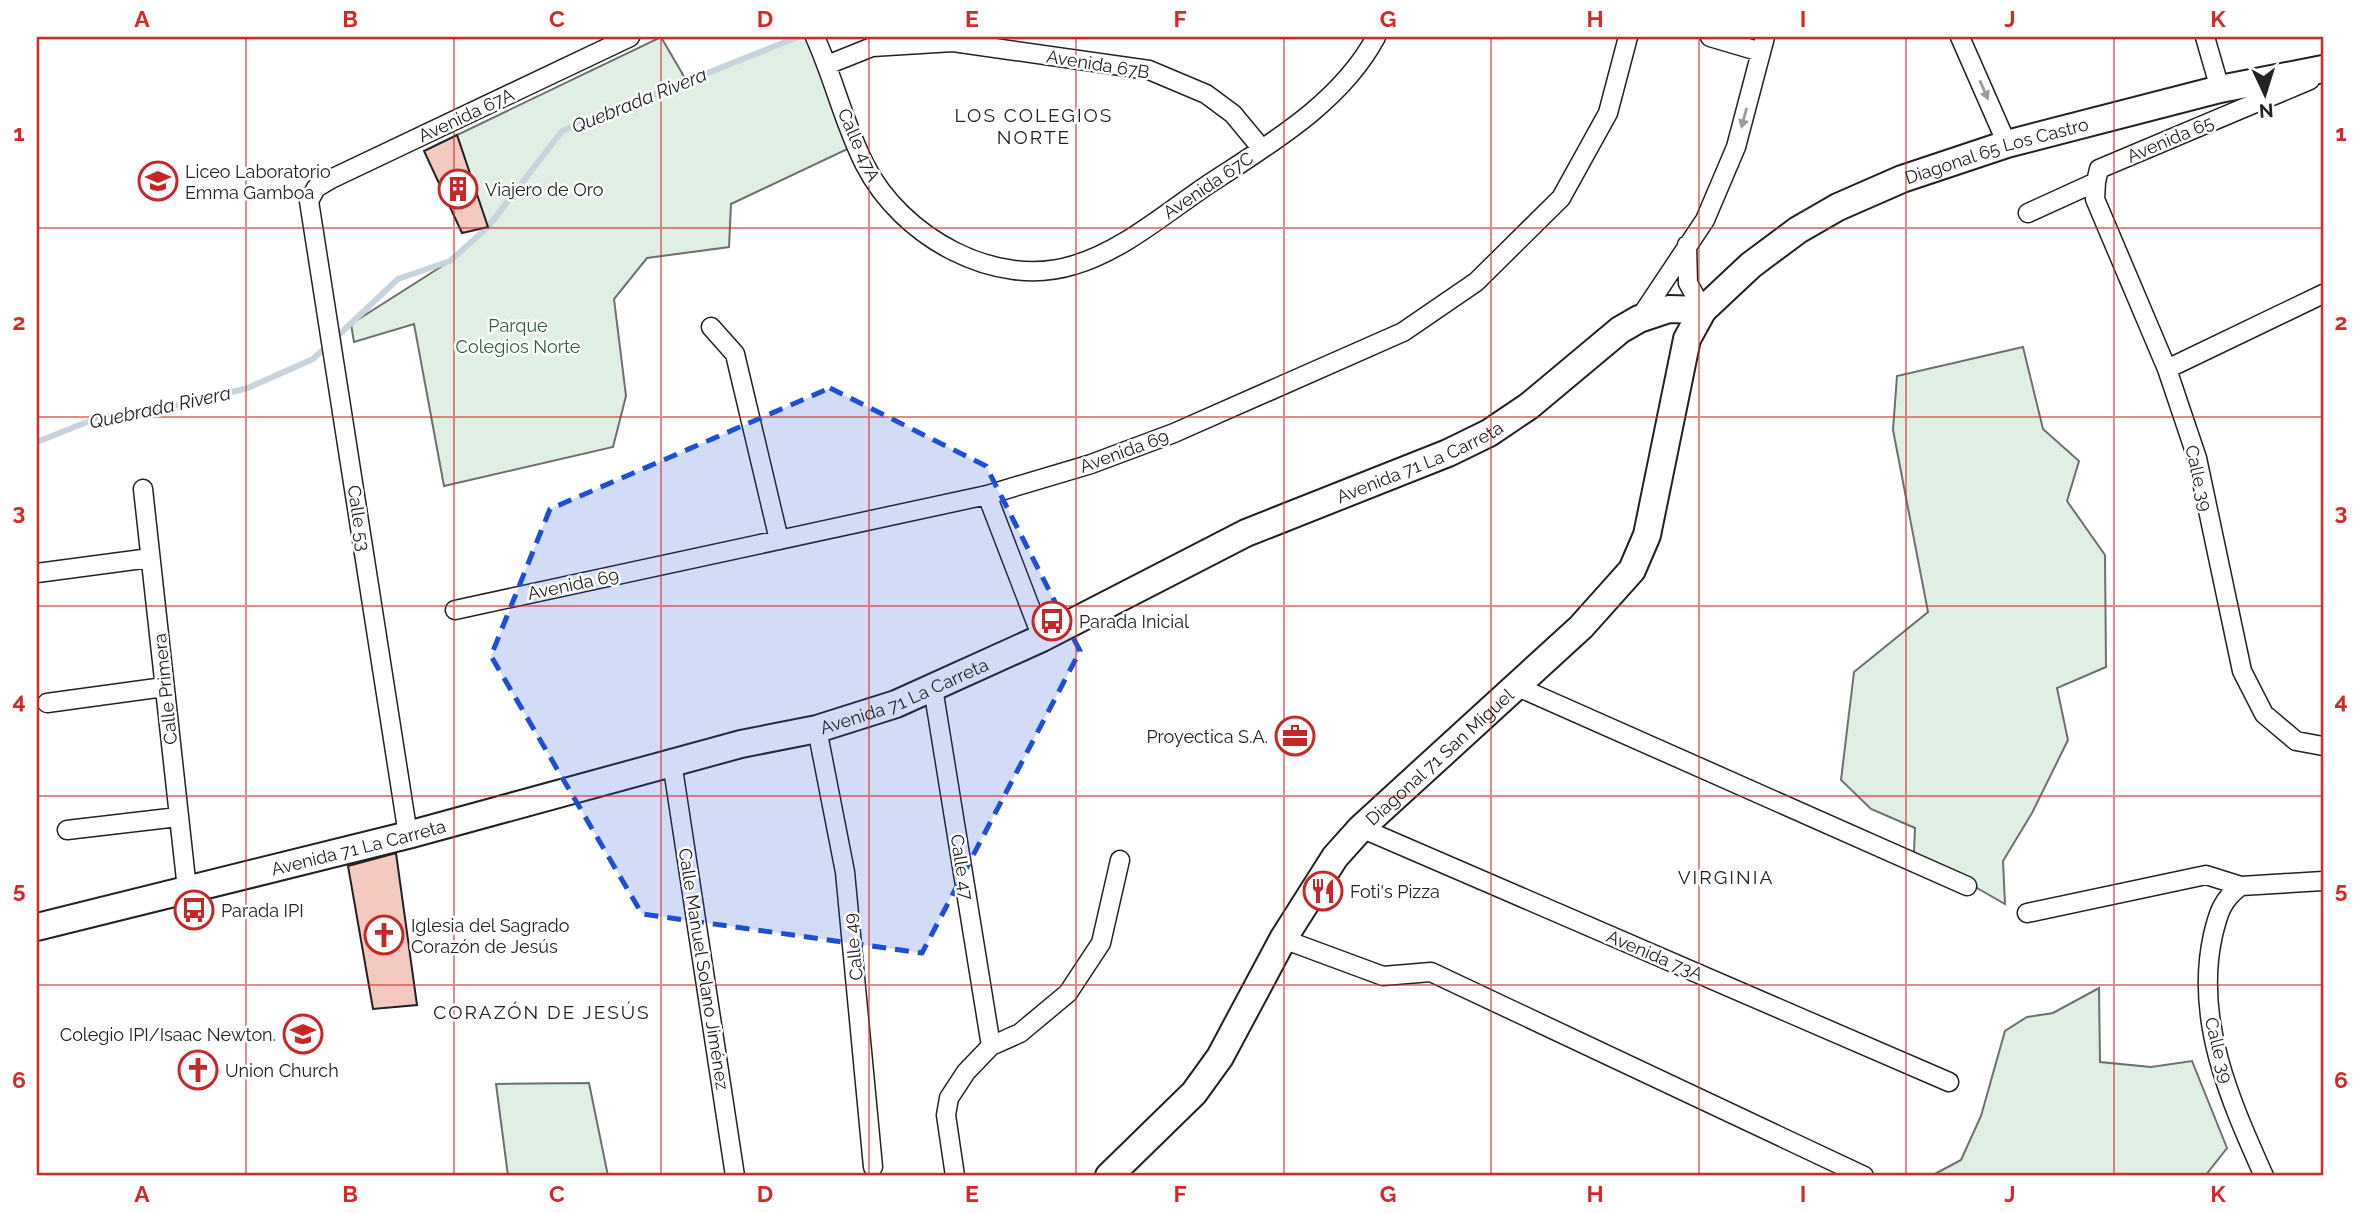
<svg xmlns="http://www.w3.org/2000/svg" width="2360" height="1213" viewBox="0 0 2360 1213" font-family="Raleway,sans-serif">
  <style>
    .green { fill: #e0efe3; stroke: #6f6f6f; stroke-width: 2 }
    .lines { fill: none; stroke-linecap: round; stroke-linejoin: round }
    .stream { stroke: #c7d3dd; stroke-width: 6 }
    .building { fill: #f3c9c0; stroke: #222; stroke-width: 2 }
    .street-casing { stroke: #222; stroke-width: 21 }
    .secondary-casing { stroke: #222; stroke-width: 30 }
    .street { stroke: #fff; stroke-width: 18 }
    .secondary { stroke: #fff; stroke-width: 26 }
    .oneway { fill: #9c9c9c }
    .marked { fill: #1d4ed8; fill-opacity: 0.2; stroke: #1d4ed8; stroke-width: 5; stroke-dasharray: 14 9; stroke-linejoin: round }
    .grid { fill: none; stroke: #d62828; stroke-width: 2; stroke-opacity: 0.55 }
    .labels { text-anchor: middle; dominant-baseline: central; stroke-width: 5; stroke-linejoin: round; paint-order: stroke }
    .street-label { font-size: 18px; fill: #222; stroke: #fff }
    .poi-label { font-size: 18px; fill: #222; stroke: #fff; text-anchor: start }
    .park-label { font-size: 18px; fill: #2f5e38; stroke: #fff }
    .water-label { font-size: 19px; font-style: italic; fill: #222; stroke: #fff }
    .neighbourhood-label { font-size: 19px; letter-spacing: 2px; fill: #222; stroke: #fff }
    .neatline { fill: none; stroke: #d62828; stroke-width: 2.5 }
    .grid-label { font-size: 23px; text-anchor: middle; font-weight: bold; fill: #d62828 }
  </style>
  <rect width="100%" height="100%" fill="#fff"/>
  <path class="green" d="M661,37L686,80L795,37H809L856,145L731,204L729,247L647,258L614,299L626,396L613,447L444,486L414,324L354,342L351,324L450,261L487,227L457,135Z
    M2023,347L2043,429L2079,461L2067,501L2105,555L2106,667L2057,688L2068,740L2032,813L2003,861L2005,904L1914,852L1915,828L1871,809L1841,780L1854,672L1928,612L1893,430L1897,376Z
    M2099,988L2100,1062L2151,1067L2192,1061L2227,1148L2205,1176H1931L1961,1160L1981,1116L2005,1031L2027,1017L2053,1013Z
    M589,1083L608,1176H508L496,1084Z"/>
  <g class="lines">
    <path class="stream" d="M37,442L97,418L170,407L248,388L313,359L398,279L450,261L488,227L562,131L798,37"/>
  </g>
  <path class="building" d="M457,135L488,227L462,233L424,151Z
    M396,853L417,1005L373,1009L348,866Z"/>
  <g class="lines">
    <defs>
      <path id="street" d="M815,37C834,79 844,124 865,165C901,236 995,290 1074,265C1122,251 1166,213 1206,186C1268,145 1340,104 1376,37
        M1710,37L1761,52
        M1960,37L2007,144
        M2205,37L2220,89
        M827,65L872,47L953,42L1149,70L1206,94L1233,114L1262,149
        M2096,182L2095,199L2167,369L2197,458L2242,671L2264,714L2296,741L2323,746
        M2028,213L2096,182L2099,169L2310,80
        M1687,245L1688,283L1703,310
        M1639,319L1705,220L1736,147L1765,37
        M711,327L735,354L779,540
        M2167,369L2323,294
        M143,489L187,889
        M987,495L1042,638
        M37,573L150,558
        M455,610L987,495L1091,464L1174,433L1403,332L1476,282L1561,198L1608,113L1628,37
        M1518,687L1967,886
        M933,688L991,1046
        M47,703L164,687
        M817,729L845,872L873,1167
        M672,762L735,1176
        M1361,828L1949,1082
        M67,830L178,817
        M408,835L309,201L316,188L331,179L630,37
        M2241,886C2222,899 2218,914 2213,935C2194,1020 2230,1100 2264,1176
        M2027,913L2206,875L2241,886L2323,881
        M1283,939L1383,976L1431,972L1864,1176
        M955,1176L946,1115L949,1098L966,1072L991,1046L1020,1033L1068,993L1101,943L1120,860"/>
      <g id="secondary">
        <path id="s1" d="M37,927L408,835L741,744L817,729L896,704L1042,638L1246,533L1448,453L1489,433L1529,406L1620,330L1639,319L1669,309L1703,310"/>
        <path id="s2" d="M1109,1176L1194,1093L1220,1057L1283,939L1335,857L1361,828L1581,627L1632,570L1647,535L1687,339L1703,310L1751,265L1798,230L1838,207L1902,179L2007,144L2220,89L2323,69"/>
      </g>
    </defs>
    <use href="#street" class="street-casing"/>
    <use href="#secondary" class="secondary-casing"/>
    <use href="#street" class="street"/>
    <use href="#secondary" class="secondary"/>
  </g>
  <defs><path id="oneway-solid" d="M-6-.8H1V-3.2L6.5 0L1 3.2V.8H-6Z" transform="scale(1.75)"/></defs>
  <g class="oneway">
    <use href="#oneway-solid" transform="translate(1984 90) rotate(66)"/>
    <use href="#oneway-solid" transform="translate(1744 118) rotate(105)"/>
  </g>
  <path class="marked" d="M830,388L986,466L1080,651L922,953L642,914L491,656L550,509Z"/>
  <path class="grid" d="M246,37V1176M454,37V1176M661,37V1176M869,37V1176M1076,37V1176M1284,37V1176M1491,37V1176M1699,37V1176M1906,37V1176M2114,37V1176M37,228H2323M37,417H2323M37,606H2323M37,796H2323M37,985H2323"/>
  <defs>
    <symbol id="school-ring" viewBox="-11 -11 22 22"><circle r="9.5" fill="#fff" stroke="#c62828" stroke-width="1.5"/><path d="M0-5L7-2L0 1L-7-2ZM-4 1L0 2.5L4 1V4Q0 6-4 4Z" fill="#c62828"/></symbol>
    <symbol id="building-ring" viewBox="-11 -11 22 22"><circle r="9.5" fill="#fff" stroke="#c62828" stroke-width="1.5"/><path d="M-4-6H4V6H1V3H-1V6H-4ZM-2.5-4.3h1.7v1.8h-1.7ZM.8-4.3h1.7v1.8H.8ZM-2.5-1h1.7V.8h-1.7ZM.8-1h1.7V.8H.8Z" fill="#c62828"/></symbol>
    <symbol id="bus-ring" viewBox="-11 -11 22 22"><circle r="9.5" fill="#fff" stroke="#c62828" stroke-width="1.5"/><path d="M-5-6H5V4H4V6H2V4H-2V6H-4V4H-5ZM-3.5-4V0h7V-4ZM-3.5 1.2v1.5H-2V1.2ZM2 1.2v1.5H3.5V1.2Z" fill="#c62828"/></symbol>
    <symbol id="office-ring" viewBox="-11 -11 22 22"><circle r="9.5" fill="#fff" stroke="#c62828" stroke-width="1.5"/><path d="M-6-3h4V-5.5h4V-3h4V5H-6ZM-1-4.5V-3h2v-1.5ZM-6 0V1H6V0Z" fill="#c62828"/></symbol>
    <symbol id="restaurant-ring" viewBox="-11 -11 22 22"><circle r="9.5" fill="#fff" stroke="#c62828" stroke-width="1.5"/><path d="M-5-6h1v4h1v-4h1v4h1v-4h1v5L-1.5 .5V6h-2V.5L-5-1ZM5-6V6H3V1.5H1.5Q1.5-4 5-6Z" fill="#c62828"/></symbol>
    <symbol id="church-ring" viewBox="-11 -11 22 22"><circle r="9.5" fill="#fff" stroke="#c62828" stroke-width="1.5"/><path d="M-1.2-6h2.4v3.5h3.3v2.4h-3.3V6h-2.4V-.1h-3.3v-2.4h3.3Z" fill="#c62828"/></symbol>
  </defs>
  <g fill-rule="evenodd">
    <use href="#school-ring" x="136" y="159" width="44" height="44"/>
    <use href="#building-ring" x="436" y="167" width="44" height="44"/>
    <use href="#bus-ring" x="1030" y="599" width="44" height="44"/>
    <use href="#office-ring" x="1273" y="714" width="44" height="44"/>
    <use href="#restaurant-ring" x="1301" y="869" width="44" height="44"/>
    <use href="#bus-ring" x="172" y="888" width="44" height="44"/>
    <use href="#church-ring" x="362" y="913" width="44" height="44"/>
    <use href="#school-ring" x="281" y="1012" width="44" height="44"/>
    <use href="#church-ring" x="176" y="1048" width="44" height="44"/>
  </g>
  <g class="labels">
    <g class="street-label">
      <text transform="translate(1098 64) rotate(9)">Avenida 67B</text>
      <text transform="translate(466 115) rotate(-25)">Avenida 67A</text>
      <text transform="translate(2170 139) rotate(-23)">Avenida 65</text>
      <text transform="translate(859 145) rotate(66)">Calle 47A</text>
      <text stroke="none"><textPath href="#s2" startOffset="1418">Diagonal 65 Los Castro</textPath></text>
      <text transform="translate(1208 185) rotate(-34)">Avenida 67C</text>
      <text transform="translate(1124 451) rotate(-20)">Avenida 69</text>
      <text stroke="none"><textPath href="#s1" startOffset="1465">Avenida 71 La Carreta</textPath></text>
      <text transform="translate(2199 478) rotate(77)">Calle 39</text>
      <text transform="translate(359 518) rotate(81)">Calle 53</text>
      <text transform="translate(573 584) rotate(-12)">Avenida 69</text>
      <text transform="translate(165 689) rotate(-96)">Calle Primera</text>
      <text stroke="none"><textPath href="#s1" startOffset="898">Avenida 71 La Carreta</textPath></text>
      <text stroke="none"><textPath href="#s2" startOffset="539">Diagonal 71 San Miguel</textPath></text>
      <text stroke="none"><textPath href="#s1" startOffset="331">Avenida 71 La Carreta</textPath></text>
      <text transform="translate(962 867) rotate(81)">Calle 47</text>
      <text transform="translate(853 947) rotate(-96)">Calle 49</text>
      <text transform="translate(1655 955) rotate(23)">Avenida 73A</text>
      <text transform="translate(704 969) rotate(81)">Calle Manuel Solano Jiménez</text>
      <text transform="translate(2219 1050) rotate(76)">Calle 39</text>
    </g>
    <g class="poi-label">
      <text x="185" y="171">Liceo Laboratorio<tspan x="185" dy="21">Emma Gamboa</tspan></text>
      <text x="485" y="189">Viajero de Oro</text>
      <text x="1079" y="621">Parada Inicial</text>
      <text x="1268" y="736" text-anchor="end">Proyectica S.A.</text>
      <text x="1350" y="891">Foti's Pizza</text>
      <text x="221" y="910">Parada IPI</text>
      <text x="411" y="925">Iglesia del Sagrado<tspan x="411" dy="21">Corazón de Jesús</tspan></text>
      <text x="276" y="1034" text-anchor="end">Colegio IPI/Isaac Newton.</text>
      <text x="225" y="1070">Union Church</text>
    </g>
    <g class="park-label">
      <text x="518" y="325">Parque<tspan x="518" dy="21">Colegios Norte</tspan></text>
    </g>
    <g class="water-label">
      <text transform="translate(639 100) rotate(-22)">Quebrada Rivera</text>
      <text transform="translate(160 407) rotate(-12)">Quebrada Rivera</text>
    </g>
    <g class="neighbourhood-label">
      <text x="1034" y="115">LOS COLEGIOS<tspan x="1034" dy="22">NORTE</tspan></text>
      <text x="1726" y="877">VIRGINIA</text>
      <text x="542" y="1012">CORAZÓN DE JESÚS</text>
    </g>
  </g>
  <rect width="2360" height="1213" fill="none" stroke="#ffffff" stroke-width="77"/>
  <g transform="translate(2265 94) rotate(176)" stroke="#ffffff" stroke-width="5" paint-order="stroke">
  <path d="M0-5L12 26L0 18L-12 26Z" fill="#222222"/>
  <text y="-10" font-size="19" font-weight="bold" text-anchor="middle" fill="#222222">N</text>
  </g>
  <rect x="38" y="38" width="2284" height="1136" class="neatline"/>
  <g class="grid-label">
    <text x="142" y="27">A</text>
    <text x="350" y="27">B</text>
    <text x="557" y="27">C</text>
    <text x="765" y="27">D</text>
    <text x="972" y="27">E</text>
    <text x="1180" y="27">F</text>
    <text x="1388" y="27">G</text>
    <text x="1595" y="27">H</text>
    <text x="1803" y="27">I</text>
    <text x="2010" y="27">J</text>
    <text x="2218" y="27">K</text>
    <text x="19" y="141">1</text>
    <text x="2341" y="141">1</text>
    <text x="19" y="330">2</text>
    <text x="2341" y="330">2</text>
    <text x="19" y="520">3</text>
    <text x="2341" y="520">3</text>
    <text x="19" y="709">4</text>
    <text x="2341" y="709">4</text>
    <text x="19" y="898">5</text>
    <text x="2341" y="898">5</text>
    <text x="19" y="1088">6</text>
    <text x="2341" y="1088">6</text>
    <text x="142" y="1202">A</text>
    <text x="350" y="1202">B</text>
    <text x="557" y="1202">C</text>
    <text x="765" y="1202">D</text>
    <text x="972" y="1202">E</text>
    <text x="1180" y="1202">F</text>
    <text x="1388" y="1202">G</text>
    <text x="1595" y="1202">H</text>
    <text x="1803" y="1202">I</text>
    <text x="2010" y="1202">J</text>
    <text x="2218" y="1202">K</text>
  </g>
</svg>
